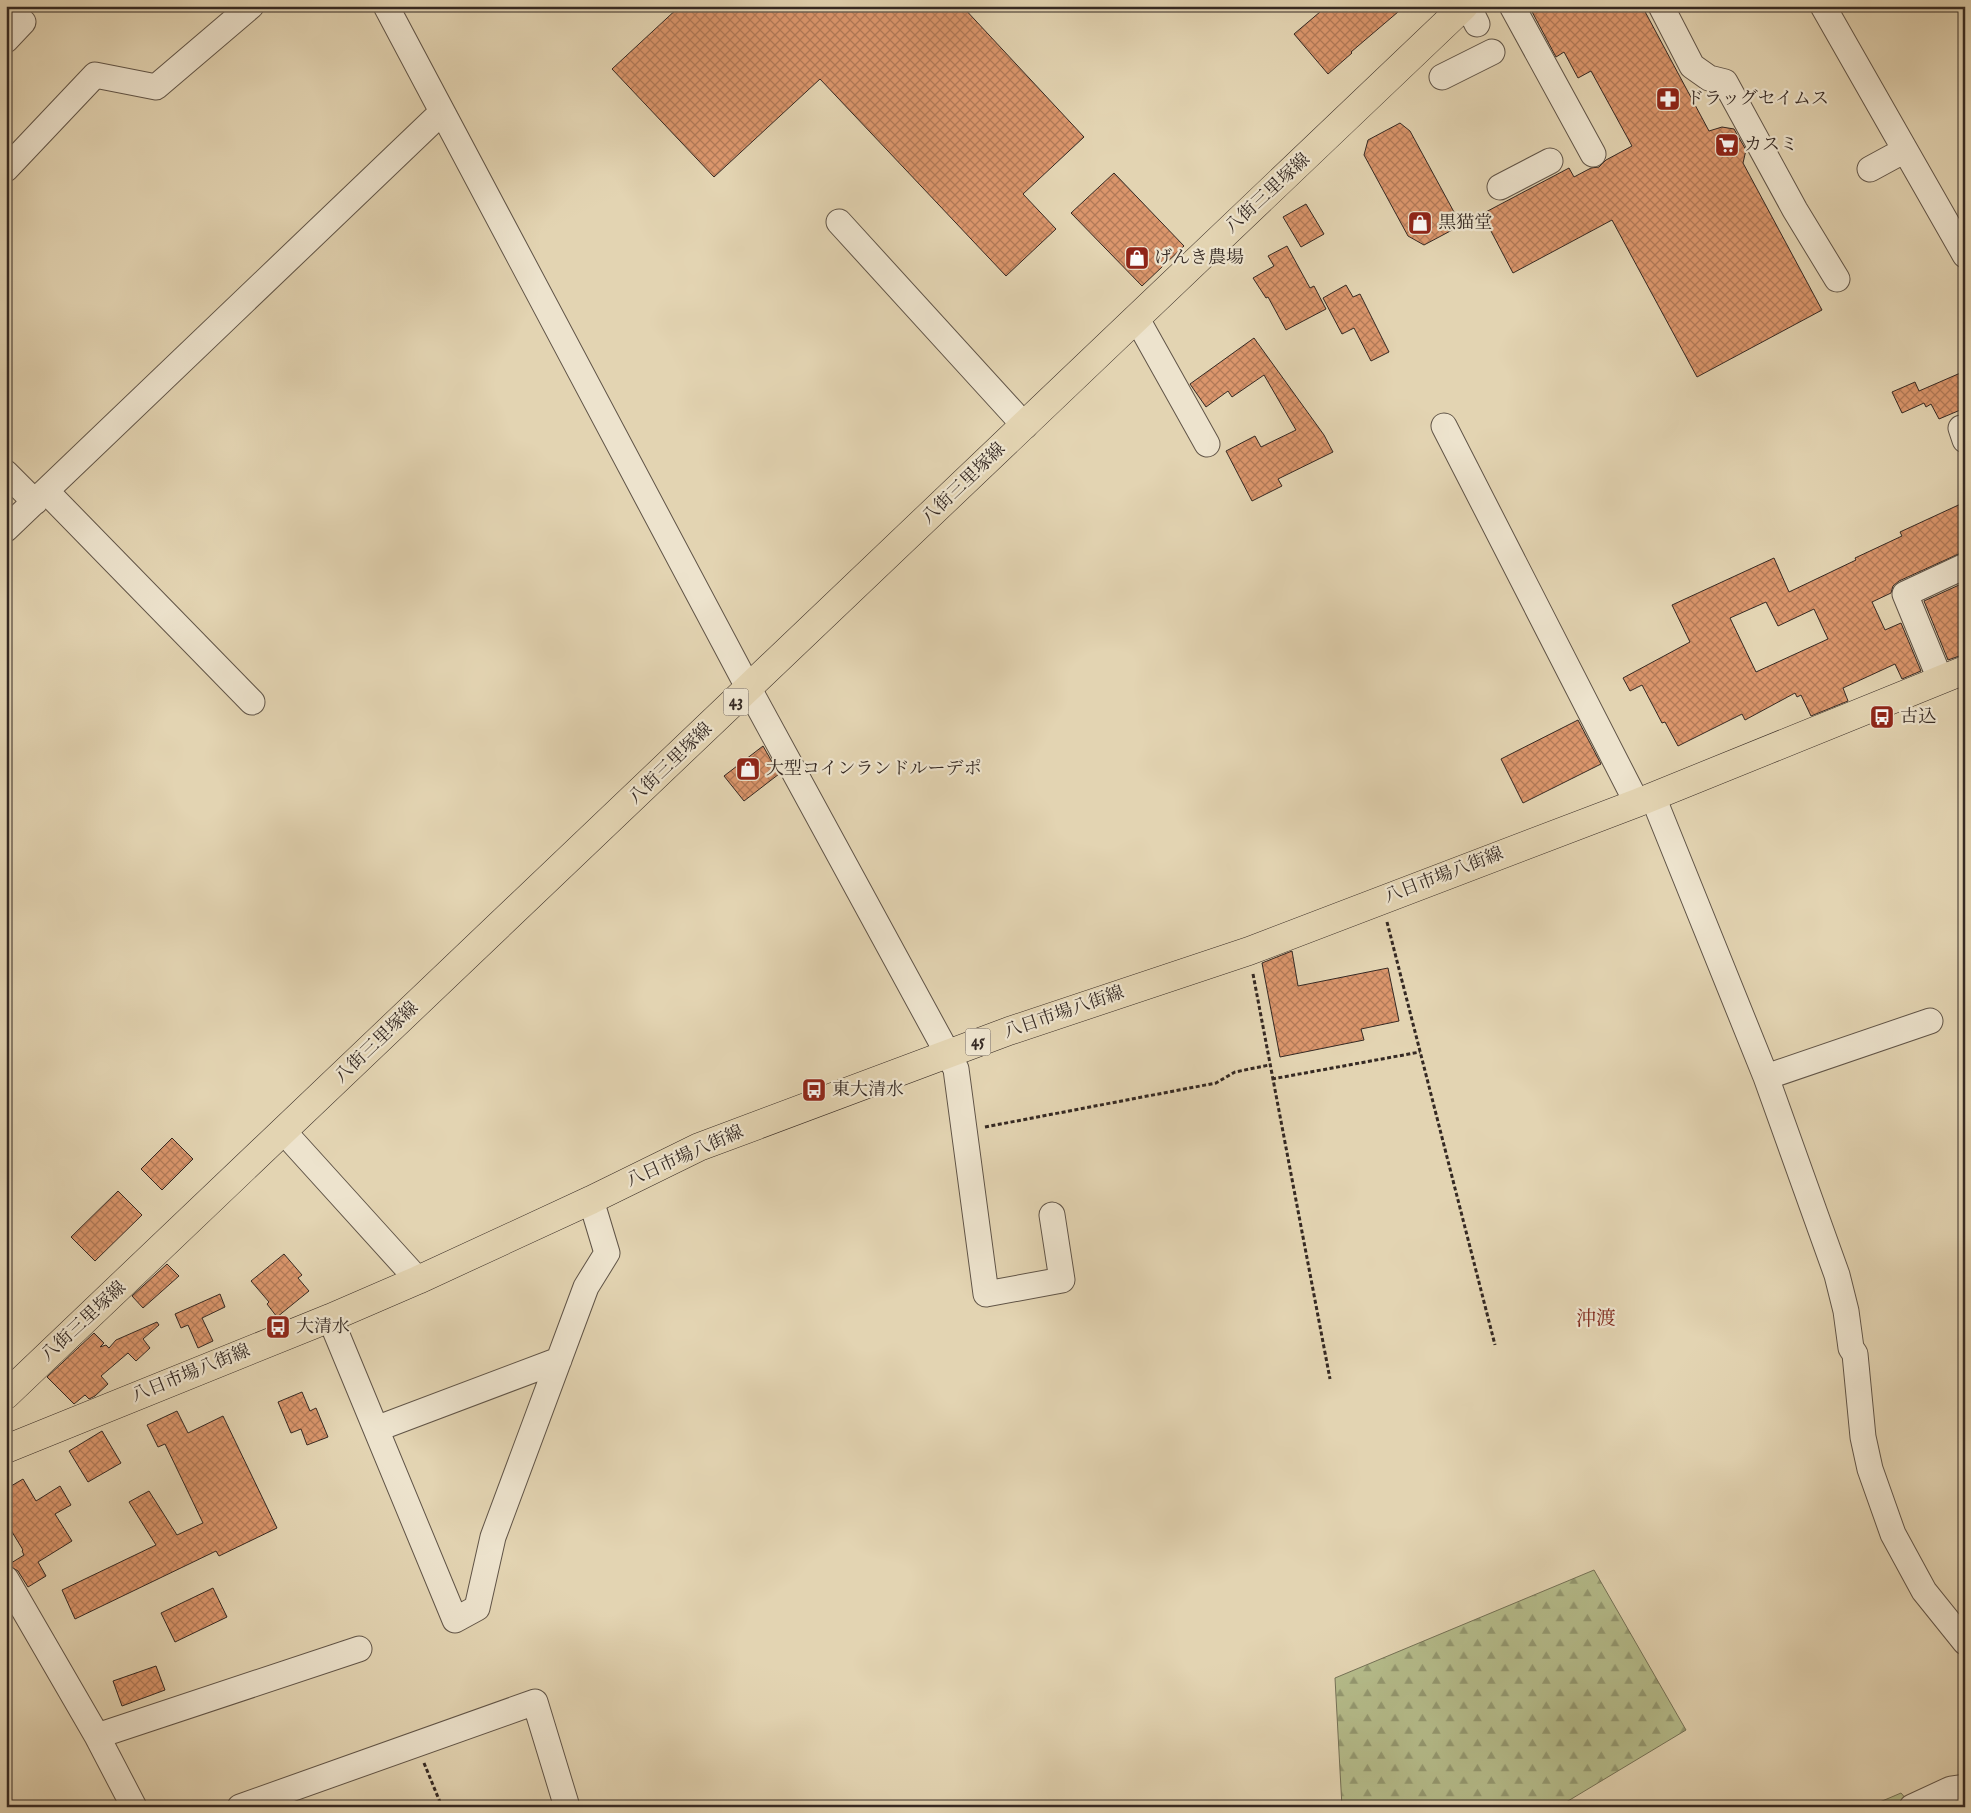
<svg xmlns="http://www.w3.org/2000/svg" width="1971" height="1813" viewBox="0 0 1971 1813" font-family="'IM FELL English','Noto Serif JP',serif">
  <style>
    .forest { fill: url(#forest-firs); stroke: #757257 }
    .building { fill: url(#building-cross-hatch); stroke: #352923; fill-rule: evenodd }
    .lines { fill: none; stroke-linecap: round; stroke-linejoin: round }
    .minor-casing { stroke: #605447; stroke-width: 27 }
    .major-casing { stroke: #352923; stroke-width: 29 }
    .path { stroke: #352923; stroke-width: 3; stroke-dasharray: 4 2.5; stroke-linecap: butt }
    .minor { stroke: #ede3cd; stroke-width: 25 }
    .major { stroke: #e3d4b2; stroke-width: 28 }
    .labels { text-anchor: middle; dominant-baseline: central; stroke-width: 4.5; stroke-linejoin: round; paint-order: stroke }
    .shield { fill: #ede3cd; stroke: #6c6156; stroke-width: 1 }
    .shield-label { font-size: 16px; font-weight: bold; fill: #352923 }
    .poi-label { font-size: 18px; fill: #352923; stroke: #ede3cd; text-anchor: start }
    .street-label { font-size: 18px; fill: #352923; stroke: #ede3cd }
    .quarter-label { font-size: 20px; fill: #7a1f14; stroke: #ede3cd }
  </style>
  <defs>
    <pattern id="forest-firs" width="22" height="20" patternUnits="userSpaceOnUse" patternTransform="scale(1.25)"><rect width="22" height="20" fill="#b5bc8b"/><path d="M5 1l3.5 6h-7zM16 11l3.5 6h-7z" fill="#949971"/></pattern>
    <pattern id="building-cross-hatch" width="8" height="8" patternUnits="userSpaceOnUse" patternTransform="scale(1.25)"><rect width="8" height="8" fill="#db966c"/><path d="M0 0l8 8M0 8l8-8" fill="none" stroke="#b27a58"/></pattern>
  </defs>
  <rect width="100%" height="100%" fill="#e3d4b2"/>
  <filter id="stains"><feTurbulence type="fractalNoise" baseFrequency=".004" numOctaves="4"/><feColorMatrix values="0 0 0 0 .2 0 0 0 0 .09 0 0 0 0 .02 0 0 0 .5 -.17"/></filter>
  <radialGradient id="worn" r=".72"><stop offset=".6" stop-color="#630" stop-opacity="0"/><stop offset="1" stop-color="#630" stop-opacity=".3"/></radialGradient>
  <path class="forest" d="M1594,1570L1686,1730L1558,1807H1342L1335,1678Z
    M1901,1793L1913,1807H1868Z"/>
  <path class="building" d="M680,6H962L1084,137L1023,194L1056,229L1006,276L820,79L714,177L612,69Z
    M1327,6H1405L1351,52L1352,53L1328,74L1294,34Z
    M1529,6H1642L1709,131L1722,127L1734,129L1746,150L1743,163L1822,310L1697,377L1612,220L1513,273L1482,214L1569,168L1574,177L1591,168L1599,167L1606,160L1632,146L1591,71L1578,78L1564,52L1556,57Z
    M1400,123L1410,131L1454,212L1456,228L1424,245L1408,236L1364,155L1368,140Z
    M1114,173L1184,246L1142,286L1071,213Z
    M1306,204L1324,234L1301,247L1283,217Z
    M1287,246L1310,288L1314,286L1326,309L1286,330L1268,297L1266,298L1253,278L1274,266L1268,256Z
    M1346,285L1353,297L1360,294L1389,352L1371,361L1354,328L1342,334L1323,298Z
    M1254,338L1324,435L1333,452L1278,479L1282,486L1252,501L1226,451L1255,436L1261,447L1296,430L1264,375L1232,397L1228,391L1206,407L1190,384Z
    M1965,371V408L1939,419L1931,404L1926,407L1924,403L1902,413L1892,392L1915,382L1919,391Z
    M1965,502V551L1899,581L1893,586L1891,593L1872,602L1885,630L1901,623L1921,671L1902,679L1895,664L1843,688L1848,701L1811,716L1801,695L1797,697L1795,693L1745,720L1742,714L1678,746L1665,722L1662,723L1642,685L1630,691L1623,678L1690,642L1672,605L1774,558L1789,592L1856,560L1855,558L1902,536L1900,532ZM1766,602L1778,626L1814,609L1828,639L1756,672L1730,618Z
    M1959,585L1965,600V654L1948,660L1924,601Z
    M1578,720L1601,764L1523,803L1501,759Z
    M763,746L779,774L744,801L724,776Z
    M1292,951L1298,986L1388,968L1399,1021L1361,1029L1364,1040L1280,1057L1262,963Z
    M172,1138L193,1159L162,1190L141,1169Z
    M118,1191L142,1215L95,1261L71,1237Z
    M284,1254L302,1275L298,1278L309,1291L277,1317L267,1304L269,1302L251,1281Z
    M167,1264L179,1276L143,1308L132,1296Z
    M220,1294L225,1307L202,1318L213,1341L198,1348L188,1325L181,1328L175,1314Z
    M157,1322L159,1325L143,1339L150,1348L136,1361L128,1353L101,1376L108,1384L95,1396L89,1399L85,1395L74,1404L47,1377L94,1333L104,1343L100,1347L106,1345L109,1348L116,1340Z
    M302,1392L310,1411L316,1408L328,1437L307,1445L301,1429L291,1433L278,1402Z
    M177,1411L188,1433L223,1416L277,1528L219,1556L216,1551L75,1619L62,1590L156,1545L129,1502L149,1491L177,1535L203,1523L165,1444L158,1447L147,1425Z
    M102,1431L121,1463L88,1482L69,1451Z
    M23,1479L36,1501L60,1486L71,1505L55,1514L72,1541L38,1562L46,1576L28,1587L18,1571L8,1565L24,1555L22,1551L23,1550L6,1522V1489Z
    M213,1588L227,1617L175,1642L161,1613Z
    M156,1666L165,1690L122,1706L113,1681Z"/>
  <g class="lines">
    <defs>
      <path id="minor" d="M386,6L749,689L956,1069L986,1294L1062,1280L1052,1215
        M1468,6L1477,24
        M1512,6L1593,154
        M1661,6L1692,66L1709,78L1725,82L1795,210L1837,279
        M1823,6L1965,255
        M6,7L23,22L6,40
        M1442,77L1492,52
        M6,169L95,75L156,87L251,6
        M1870,169L1905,150
        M1500,187L1550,161
        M839,222L1025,426
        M1137,319L1207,444
        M1444,426L1637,803
        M1961,428L1965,440
        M6,473L35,502
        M46,491L252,702
        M6,529L442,112
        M1940,679L1905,594L1965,566
        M1653,797L1766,1077L1837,1275L1846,1311L1851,1348L1855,1354L1863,1437L1870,1469L1893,1534L1924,1591L1965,1642
        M1766,1077L1930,1021
        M284,1132L418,1280
        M330,1318L455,1620L477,1608L493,1537L586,1287L607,1253L591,1200
        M376,1429L559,1360
        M6,1579L97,1736L134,1807
        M97,1736L359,1649
        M240,1807L535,1702L567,1807
        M1912,1807L1951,1789L1965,1787"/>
      <path id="major" d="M6,1395L1464,6
        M6,1449L330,1318L418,1280L591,1200L699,1147L1009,1031L1249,951L1637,803L1965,670"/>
    </defs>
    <use href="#minor" class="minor-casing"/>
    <use href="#major" class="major-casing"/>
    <path class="path" d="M1387,922L1495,1345
      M1253,974L1330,1379
      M1272,1079L1420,1052
      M985,1127L1216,1083L1235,1072L1269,1065
      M424,1763L442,1807"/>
    <use href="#minor" class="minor"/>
    <use href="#major" class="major"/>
  </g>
  <defs>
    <symbol id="pharmacy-square" viewBox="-11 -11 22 22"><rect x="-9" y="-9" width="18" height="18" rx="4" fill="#8f2418" stroke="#ede3cd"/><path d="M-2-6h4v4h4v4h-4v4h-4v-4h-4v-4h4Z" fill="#fff"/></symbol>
    <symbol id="supermarket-square" viewBox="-11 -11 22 22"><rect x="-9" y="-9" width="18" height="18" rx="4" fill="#8f2418" stroke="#ede3cd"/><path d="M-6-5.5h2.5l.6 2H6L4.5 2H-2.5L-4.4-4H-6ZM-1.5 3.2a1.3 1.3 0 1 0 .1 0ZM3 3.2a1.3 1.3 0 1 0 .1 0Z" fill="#fff"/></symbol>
    <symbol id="shop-square" viewBox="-11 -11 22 22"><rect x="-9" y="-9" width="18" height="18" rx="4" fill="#8f2418" stroke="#ede3cd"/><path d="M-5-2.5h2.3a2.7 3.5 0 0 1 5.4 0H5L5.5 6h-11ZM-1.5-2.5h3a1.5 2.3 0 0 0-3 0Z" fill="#fff"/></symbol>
    <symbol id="bus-square" viewBox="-11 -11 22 22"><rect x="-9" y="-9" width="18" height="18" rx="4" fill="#8f2418" stroke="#ede3cd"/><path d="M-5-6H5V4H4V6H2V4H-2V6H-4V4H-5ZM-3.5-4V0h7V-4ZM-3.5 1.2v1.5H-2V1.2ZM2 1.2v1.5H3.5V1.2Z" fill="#fff"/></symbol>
  </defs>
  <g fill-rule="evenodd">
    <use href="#pharmacy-square" x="1654" y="85" width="28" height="28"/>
    <use href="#supermarket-square" x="1713" y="131" width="28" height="28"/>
    <use href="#shop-square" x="1406" y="209" width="28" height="28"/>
    <use href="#shop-square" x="1123" y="244" width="28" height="28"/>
    <use href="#bus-square" x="1868" y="703" width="28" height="28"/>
    <use href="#shop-square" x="734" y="755" width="28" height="28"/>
    <use href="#bus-square" x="800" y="1076" width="28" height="28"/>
    <use href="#bus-square" x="264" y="1313" width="28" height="28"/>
  </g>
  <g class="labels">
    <g class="shield">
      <rect x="723.5" y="688.5" width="25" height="27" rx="4"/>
      <rect x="965.5" y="1028.5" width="25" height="27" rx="4"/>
    </g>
    <g class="shield-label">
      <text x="736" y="702">43</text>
      <text x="978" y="1042">45</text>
    </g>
    <g class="poi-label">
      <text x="1686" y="99">ドラッグセイムス</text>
      <text x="1744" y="145">カスミ</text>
      <text x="1438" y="223">黒猫堂</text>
      <text x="1154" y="258">げんき農場</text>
      <text x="1900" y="717">古込</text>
      <text x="766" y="769">大型コインランドルーデポ</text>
      <text x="832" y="1090">東大清水</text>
      <text x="296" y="1327">大清水</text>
    </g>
    <g class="street-label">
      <text transform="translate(1268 194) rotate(-43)">八街三里塚線</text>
      <text transform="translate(964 484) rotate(-44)">八街三里塚線</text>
      <text transform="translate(671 764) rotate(-44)">八街三里塚線</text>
      <text transform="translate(1444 876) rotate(-21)">八日市場八街線</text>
      <text transform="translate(1064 1013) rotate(-19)">八日市場八街線</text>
      <text transform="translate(377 1043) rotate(-44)">八街三里塚線</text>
      <text transform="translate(685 1157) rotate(-24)">八日市場八街線</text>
      <text transform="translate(84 1322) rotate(-43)">八街三里塚線</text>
      <text transform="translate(191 1374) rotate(-22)">八日市場八街線</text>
    </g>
    <g class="quarter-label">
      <text x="1596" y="1319">沖渡</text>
    </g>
  </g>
  <rect width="1971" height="1813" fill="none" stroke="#e3d4b2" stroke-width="25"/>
  <rect x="8" y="8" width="1956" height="1798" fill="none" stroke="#352923" stroke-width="2.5"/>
  <rect x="12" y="12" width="1946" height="1788" fill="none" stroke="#352923"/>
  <rect width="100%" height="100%" filter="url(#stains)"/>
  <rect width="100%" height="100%" fill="url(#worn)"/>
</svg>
